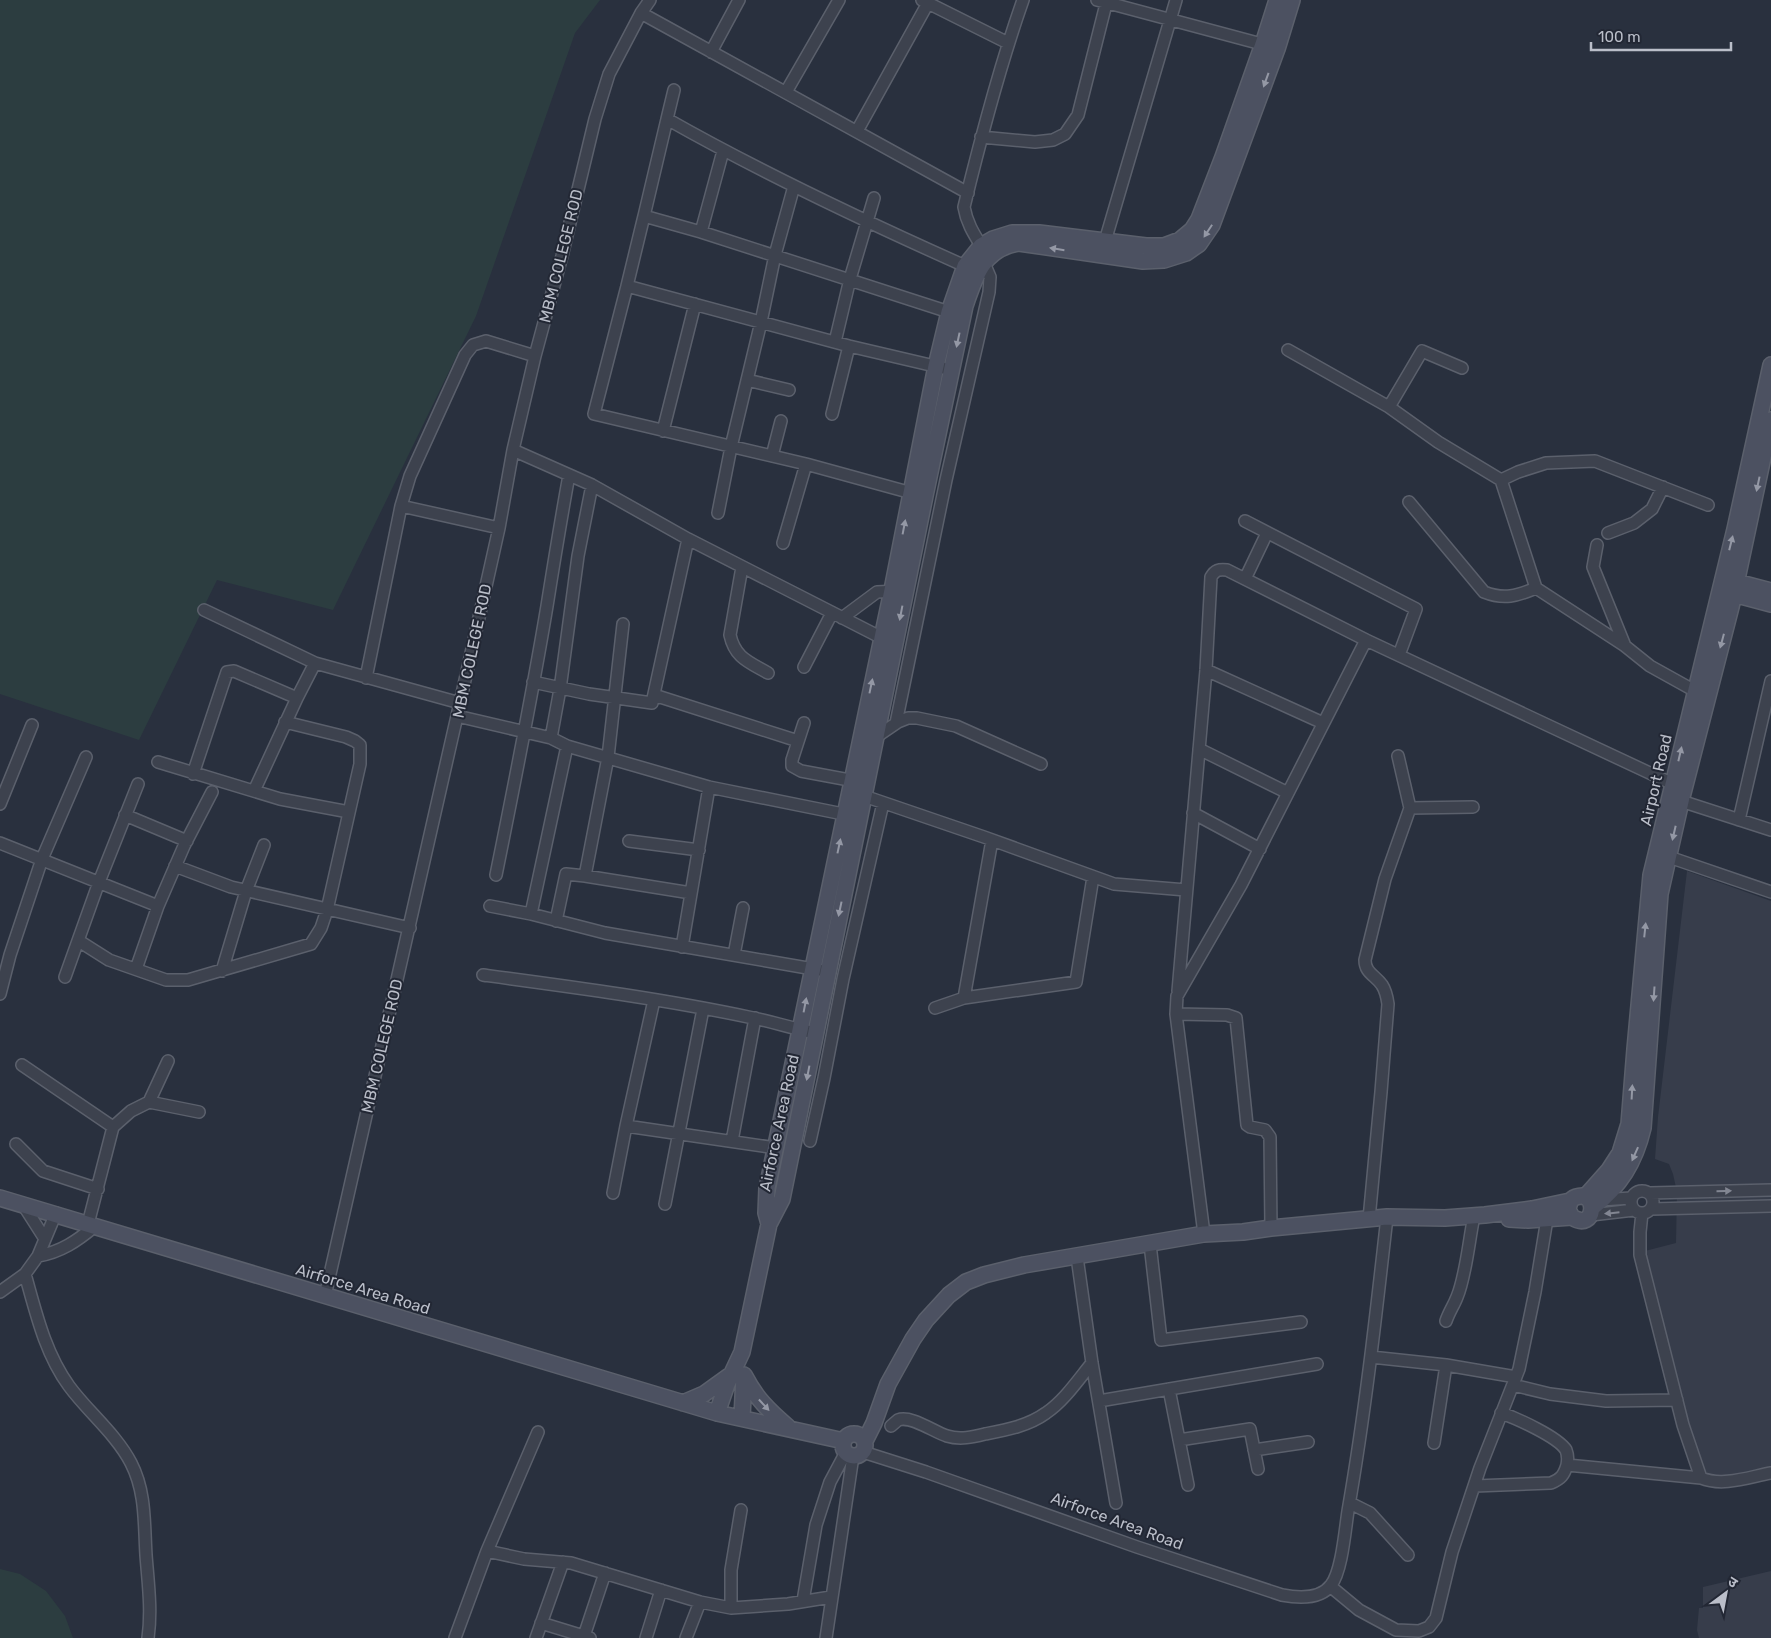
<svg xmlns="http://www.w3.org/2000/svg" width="1771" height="1638" viewBox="0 0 1771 1638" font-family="Rubik,'Noto Sans Devanagari',sans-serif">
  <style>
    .airport { fill: #373d4b }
    .green { fill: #2c3d40 }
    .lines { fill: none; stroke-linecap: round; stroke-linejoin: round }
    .street-casing { stroke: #5b606c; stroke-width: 14 }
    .secondary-casing { stroke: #5b606c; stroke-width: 18 }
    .street { stroke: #3d424e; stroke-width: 11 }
    .secondary { stroke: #4c5161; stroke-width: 15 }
    .oneway { fill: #9498a5 }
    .oneway2 { fill: #828692 }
    .labels { text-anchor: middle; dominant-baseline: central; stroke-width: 4; stroke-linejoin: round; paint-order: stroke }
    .street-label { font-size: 16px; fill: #babec9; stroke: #222734 }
  </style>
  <rect width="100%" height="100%" fill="#29303e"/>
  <path class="airport" d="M1687,871L1771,901V1467L1730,1476H1712L1705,1474L1689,1434L1645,1251L1676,1243L1677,1192L1673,1174L1669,1164L1655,1159L1658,1117Z
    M1771,1571V1638H1699L1697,1630L1699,1608H1703V1587Z"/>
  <path class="green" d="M0,0H600L575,33L476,316L333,610L217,580L139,740L0,694Z
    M0,1569L20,1574L46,1591L65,1616L73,1638H0Z"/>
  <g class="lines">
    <defs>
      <path id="street" d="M922,0L1008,43
        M1097,0L1269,46
        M641,13L968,193
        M711,52L739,0
        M786,92L839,0
        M667,119L674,90
        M857,131L928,3
        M981,137L1035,142L1053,140L1065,134L1078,115L1107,0
        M701,232L723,151
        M1103,248L1176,0
        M985,252C976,237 967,225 964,207C981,137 999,68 1023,0
        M627,286L644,216
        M949,312L701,232L644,216L667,119C764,174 864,221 965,266
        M835,342L850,279L874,198
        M1288,350L1389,407L1438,442L1501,480L1518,472L1546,463L1595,461L1708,505
        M747,380L789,390
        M1389,407L1422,351L1462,368
        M832,414L849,346
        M663,431L695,304
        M513,450L592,485L688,539L882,638
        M772,456L781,421
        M1501,480L1536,588
        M919,495L806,464L594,414L627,286L849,346L943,368
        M1409,502L1484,592C1504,600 1517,596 1536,588L1625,646L1650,666L1695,691
        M401,506L499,528
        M718,513L731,447L761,322L775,255L794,186
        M1245,521L1416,609L1399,655
        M1608,533L1634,523L1652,509L1663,487
        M783,543L806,464
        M1597,545L1593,567L1625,646
        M742,567L730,635C735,658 749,662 768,673
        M1245,579L1267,533
        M204,610L315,663L460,703
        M842,618L877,592L899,591
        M623,624L608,757L585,876L691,893
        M804,667L832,613
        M1206,670L1323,723
        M366,678L401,506L410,476L465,355L473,345L486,341L535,356
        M533,682L589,694L652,703L688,539
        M654,695L798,741
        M457,716L551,738L567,746L709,787L853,816
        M804,723L792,760V766L801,771L860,782
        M896,723L946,480L989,292L990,277L984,263
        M876,737L898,722L908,718H917L956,726L1041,764
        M551,738L560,689L578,556L592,485
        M1199,749L1288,793
        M158,762L280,799L349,812
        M193,774L227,672L234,671L297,698
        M254,791L297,698L315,663
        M864,796L984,837L1114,884L1186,890
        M1681,801L1771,830
        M0,804L32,725
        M1410,808L1473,807
        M1193,813L1260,849
        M125,815L187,841
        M1739,820L1771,681
        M629,841L699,850
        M0,843L158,906
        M1669,857L1771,892
        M175,866L231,887L410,928
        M496,875C514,786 532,696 547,606C554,562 561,519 569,475
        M490,906L531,914L605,933L819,970
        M531,914L567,746
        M556,921L566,874L585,876
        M79,941L109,960L166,980H188L311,944L321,928L327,910L360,764V745L355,741L346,737L285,722
        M682,947L709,787
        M734,955L743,908
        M136,969L158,906L184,846L212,792
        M222,971L246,891L264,845
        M483,975C573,987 664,999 753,1018C774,1022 794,1029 816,1033
        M65,977L99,882L138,784
        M1178,991L1206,670L1211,577C1215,570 1219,569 1227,570L1366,640
        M0,994L10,955L42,859L86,757
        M964,998L992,840
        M935,1008L964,998L1076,982L1093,877
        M1176,1014L1227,1015L1236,1018L1247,1125L1250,1127L1265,1130L1270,1137L1271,1228
        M22,1065L113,1127
        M149,1102L168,1061
        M626,1126L776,1148
        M732,1141L755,1018
        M810,1141L824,1078L843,979L883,803
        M16,1144L43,1171L98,1189
        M1631 1202a11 11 0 1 1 22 0a11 11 0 1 1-22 0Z
        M613,1193L626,1126L654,1000
        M1650,1193L1771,1190
        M1601,1200L1631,1198
        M22,1203L45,1239
        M665,1204L703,1009
        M1651,1209L1771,1206
        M1642,1213L1640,1232V1255L1683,1425L1701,1478C1723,1487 1749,1477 1771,1473
        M1591,1215L1634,1210
        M1369,1219L1381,1092L1388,1004C1387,997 1386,991 1382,985C1375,975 1365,973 1365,960L1385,879L1410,808L1398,756
        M88,1224L113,1127L131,1111L149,1102L199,1112
        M1204,1234L1176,1014L1177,996L1241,885L1366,640L1673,784
        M1150,1244L1161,1340L1301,1322
        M38,1256C61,1252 77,1241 95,1226
        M1077,1257L1092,1363L1116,1503
        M25,1274C36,1313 45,1353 69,1386C88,1412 116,1434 131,1463C146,1492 144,1523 146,1555C148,1582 152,1610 148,1638
        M0,1292L25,1274L38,1256L56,1213
        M325,1296L457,716L499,528L513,450L535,356L562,256L595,119L609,74L641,13L650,0
        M1446,1321C1449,1312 1454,1305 1457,1297C1466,1276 1469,1239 1474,1216
        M1371,1357L1446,1365L1516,1377
        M1513,1385L1550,1394L1606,1401L1677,1400
        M1169,1389L1188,1485
        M1099,1401L1317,1364
        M1501,1413C1516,1418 1558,1437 1566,1450C1568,1455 1568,1460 1567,1465L1701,1478
        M891,1426L898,1420C911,1415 934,1432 947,1436C960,1440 973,1437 985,1434C1006,1430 1028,1426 1046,1413C1064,1401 1078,1380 1092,1363
        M1179,1440L1250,1429L1258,1469
        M1434,1443L1446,1365
        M1254,1450L1308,1442
        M863,1452L926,1472L1137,1547L1282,1595C1298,1598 1320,1600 1331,1585C1342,1571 1345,1530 1348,1511C1365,1414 1376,1315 1387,1217
        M1475,1486L1551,1483C1561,1479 1564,1475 1567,1465
        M1350,1503L1370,1513L1408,1555
        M487,1551L524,1559L571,1563L700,1602L731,1608L788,1604L831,1597
        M1330,1586L1359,1610L1396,1630L1419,1631L1429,1627L1436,1618L1452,1552L1480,1468L1519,1369L1535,1292L1547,1219
        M803,1601L816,1525L830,1482L846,1452
        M731,1608V1570L741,1510
        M541,1623L590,1638
        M584,1636L605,1573
        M455,1638L487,1551L538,1432
        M536,1638L563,1562
        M646,1638L661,1590
        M686,1638L700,1602
        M826,1638L853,1456"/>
      <path id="secondary" d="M1729,580L1771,591
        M1726,592L1771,604
        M1585,1197L1609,1170L1620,1153L1629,1124L1635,1049L1651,875L1735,529L1771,365
        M0,1198L717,1413L844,1441
        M1593,1207C1620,1186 1635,1162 1643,1128L1660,894L1682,797L1731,607L1771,420
        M1509,1219L1528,1220L1572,1217C1596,1233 1599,1189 1576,1197C1570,1199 1569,1204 1568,1210L1572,1217
        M769,1224L766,1213L767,1188L891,595L936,366L949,312L965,266L981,246L993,239L1012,233H1039L1146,246H1164L1180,240L1192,230L1199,219L1223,157L1263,44L1277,0
        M744,1375C756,1398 768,1410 788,1427
        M683,1403L704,1394L729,1376
        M717,1413L727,1384L742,1352L769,1224L782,1199L925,496L965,306C975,276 984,248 1019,243L1143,261L1164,260L1186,253L1199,244L1212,225L1277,49L1292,0
        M742,1418L744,1376
        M843 1445a11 11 0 1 1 22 0a11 11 0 1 1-22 0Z
        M865,1441L874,1423L888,1384L913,1339L926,1320L949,1295L966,1282L984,1275L1024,1265L1204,1234L1243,1232L1271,1228L1387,1217L1445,1218L1485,1215L1532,1209L1570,1201"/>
    </defs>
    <use href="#street" class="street-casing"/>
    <use href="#secondary" class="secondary-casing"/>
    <use href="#street" class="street"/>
    <use href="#secondary" class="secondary"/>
  </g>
  <defs><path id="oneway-solid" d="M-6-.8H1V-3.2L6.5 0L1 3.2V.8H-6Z" transform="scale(1.25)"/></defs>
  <g class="oneway">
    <use href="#oneway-solid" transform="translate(1266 80) rotate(110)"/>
    <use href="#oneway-solid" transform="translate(1208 231) rotate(123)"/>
    <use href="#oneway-solid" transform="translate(1057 249) rotate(-171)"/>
    <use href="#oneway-solid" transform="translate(958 340) rotate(102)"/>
    <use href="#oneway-solid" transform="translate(1758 484) rotate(102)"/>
    <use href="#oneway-solid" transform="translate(904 527) rotate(-79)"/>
    <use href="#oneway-solid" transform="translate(1731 543) rotate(-76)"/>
    <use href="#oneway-solid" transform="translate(901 613) rotate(101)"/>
    <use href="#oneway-solid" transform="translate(1722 641) rotate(105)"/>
    <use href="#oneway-solid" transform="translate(871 686) rotate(-78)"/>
    <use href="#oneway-solid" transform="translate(1680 754) rotate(-77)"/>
    <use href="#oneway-solid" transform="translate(1674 833) rotate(103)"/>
    <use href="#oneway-solid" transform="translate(839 846) rotate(-78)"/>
    <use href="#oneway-solid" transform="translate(840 909) rotate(102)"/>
    <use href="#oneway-solid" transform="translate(1645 930) rotate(-84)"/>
    <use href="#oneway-solid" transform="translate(1654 994) rotate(94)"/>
    <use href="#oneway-solid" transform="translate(805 1005) rotate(-79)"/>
    <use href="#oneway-solid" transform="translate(808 1073) rotate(101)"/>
    <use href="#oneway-solid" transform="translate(1632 1092) rotate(-87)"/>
    <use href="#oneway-solid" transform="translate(1635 1154) rotate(114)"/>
    <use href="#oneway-solid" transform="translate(764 1405) rotate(47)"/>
  </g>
  <g class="oneway2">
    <use href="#oneway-solid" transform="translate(1724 1191) rotate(-1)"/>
    <use href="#oneway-solid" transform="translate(1612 1213) rotate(174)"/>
  </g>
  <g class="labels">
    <g class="street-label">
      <text transform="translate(561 256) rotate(-76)">MBM COLEGE ROD</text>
      <text transform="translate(472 651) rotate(-78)">MBM COLEGE ROD</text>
      <text transform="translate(1656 780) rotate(-77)">Airport Road</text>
      <text transform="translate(382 1046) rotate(-77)">MBM COLEGE ROD</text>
      <text transform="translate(779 1123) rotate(-78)">Airforce Area Road</text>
      <text transform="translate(363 1289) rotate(17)">Airforce Area Road</text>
      <text transform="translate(1117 1521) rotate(20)">Airforce Area Road</text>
    </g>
  </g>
  <g transform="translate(1726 1593) rotate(32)" stroke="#222734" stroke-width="4" paint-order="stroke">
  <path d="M0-4L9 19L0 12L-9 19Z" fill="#babec9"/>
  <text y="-8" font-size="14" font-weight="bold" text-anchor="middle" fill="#babec9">उ</text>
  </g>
  <path d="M1591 42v8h140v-8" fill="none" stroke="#babec9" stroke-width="2.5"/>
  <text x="1598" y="42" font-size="15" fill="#babec9" stroke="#222734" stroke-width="4" paint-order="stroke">100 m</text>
</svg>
